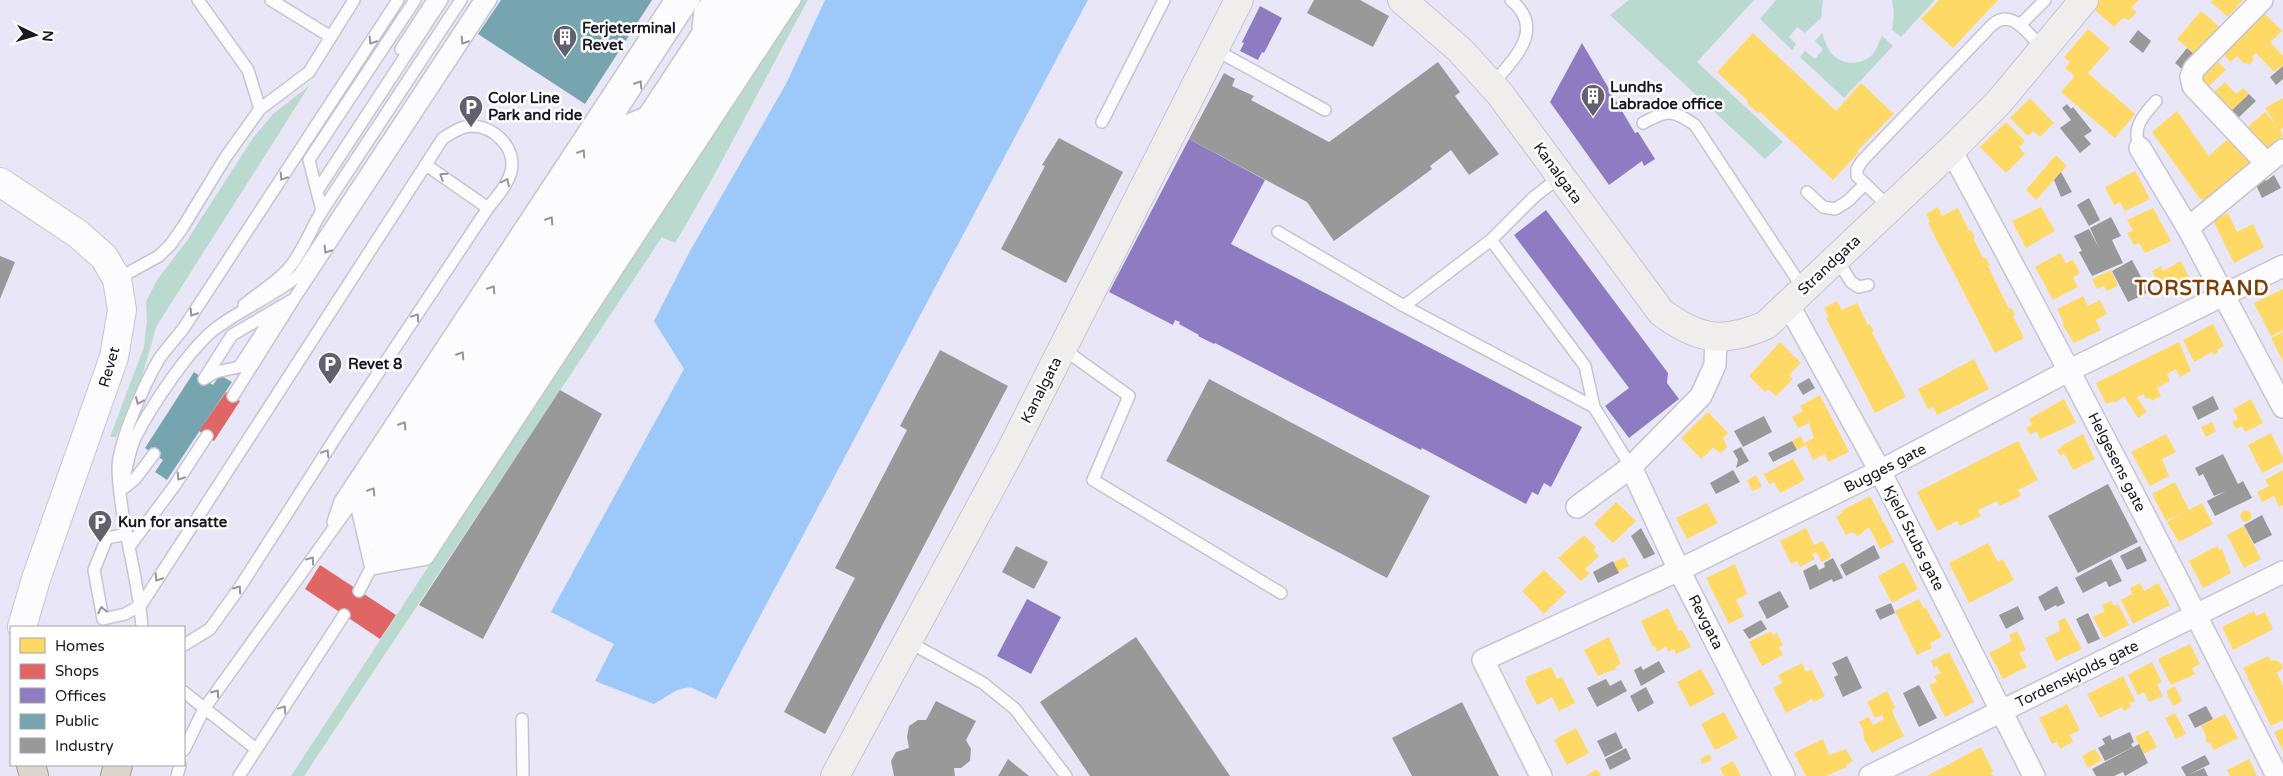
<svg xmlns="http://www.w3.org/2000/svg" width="2283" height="776" viewBox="0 0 2283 776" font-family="'Varela Round',sans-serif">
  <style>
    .green { fill: #bad9cf }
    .water { fill: #9cc9fa }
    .homes { fill: #ffd966 }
    .shops { fill: #e06666 }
    .offices { fill: #8e7cc3 }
    .public { fill: #76a5af }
    .industry { fill: #999 }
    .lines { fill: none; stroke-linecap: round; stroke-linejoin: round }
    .service-casing { stroke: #c6c4d1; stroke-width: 14 }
    .minor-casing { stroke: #c6c4d1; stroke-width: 24 }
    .tertiary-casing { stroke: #c6c4d1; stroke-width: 30 }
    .secondary-casing { stroke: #c6c4d1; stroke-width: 30 }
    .trunk-casing { stroke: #a09892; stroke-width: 30 }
    .service { stroke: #fcfbfe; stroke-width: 11 }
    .minor { stroke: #fcfbfe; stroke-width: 21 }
    .tertiary { stroke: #fcfbfe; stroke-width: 28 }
    .secondary { stroke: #efeeec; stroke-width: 28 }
    .trunk { stroke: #dcd7ce; stroke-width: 28 }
    .oneway { stroke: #96959b }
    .labels { text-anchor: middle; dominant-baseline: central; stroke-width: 5; stroke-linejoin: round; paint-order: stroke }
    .poi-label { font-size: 15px; font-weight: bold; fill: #191822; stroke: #fff; text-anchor: start }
    .street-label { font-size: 15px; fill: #191822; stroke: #fff }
    .district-label { font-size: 20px; font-weight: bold; letter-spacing: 1px; fill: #794108; stroke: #fff }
  </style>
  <rect width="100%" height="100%" fill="#e9e6f7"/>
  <path class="green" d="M800,0H808C763,81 723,164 675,243L662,237L304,776H291Z
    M1629,0H1754L1697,62L1783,142L1765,159L1610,15Z
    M1776,0H1823L1821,18L1805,33L1797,27L1789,37L1796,44L1792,50L1760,19Z
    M1892,0H1933L1934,1L1901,37L1892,30L1894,14Z
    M1822,33C1825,41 1827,49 1833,55C1844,66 1863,65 1873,54C1877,49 1879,41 1882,36L1893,46L1844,98L1800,57L1805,51L1815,59L1823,49L1815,41Z
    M309,86L156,327L142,377L116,437H110L144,347L147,320L146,302L157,280L186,242L253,138L273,114Z"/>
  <path class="water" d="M825,0H1088L716,699L690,687L677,690L654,704L595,681L614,644L551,612L684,369L654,321L690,251L786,84Z"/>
  <path class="homes" d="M1939,0H1998L1953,48L1921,19Z
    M2098,0H2139L2131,8L2137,12L2129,20L2123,18L2114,27L2092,7Z
    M2212,0H2243L2228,17L2211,2Z
    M2261,10L2282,31L2270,42L2283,56V65L2274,72L2256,53L2252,57L2254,60L2249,65L2246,62L2245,64L2237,56L2231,62L2220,51Z
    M2201,11L2220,27L2196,55L2177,39Z
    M2088,29L2110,48L2088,73L2135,114L2115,138L2061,92L2075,76L2065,68L2070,62L2064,57Z
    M1753,33L1836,111L1861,83L1894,114L1857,151L1859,152L1833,180L1760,112L1758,113L1747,103L1748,101L1717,72Z
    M2214,57L2226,70L2204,91L2198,72Z
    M2225,82L2236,94L2243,88L2249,94L2227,115L2209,97Z
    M2030,98L2054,123L2040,137L2033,131L2028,136L2010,118Z
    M2283,98V128L2280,129L2283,136L2263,152L2243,131L2265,112L2277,126L2265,108Z
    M2177,111L2209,156L2232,135L2256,159L2209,200L2200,199L2152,132Z
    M2006,122L2025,141L2019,147L2025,154L2006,173L1980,147Z
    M2056,155L2067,166L2036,200L2026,190Z
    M2135,171L2150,199L2125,211L2120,202L2114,205L2105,187Z
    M1938,207L1942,216L1958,208L1969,231L1971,230L1975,237L1973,238L1983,258H1986L1990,265L1988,266L2009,309L2011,308L2015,314L2013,316L2024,338L1995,353L1928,223L1930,222L1926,214Z
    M2041,207L2055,231L2026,248L2012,221Z
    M2153,208L2171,241L2145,253L2139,243L2134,245L2127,233L2133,231L2127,220Z
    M2228,213L2237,232L2253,224L2264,247L2234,263L2213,220Z
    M2060,253L2066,263L2073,260L2080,273L2073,277L2078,287L2053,300L2035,267Z
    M2181,261L2192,283L2166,297L2152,271L2161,266L2163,271Z
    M2111,270L2118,286L2107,291L2104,286L2097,289L2092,279Z
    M2283,289V330L2271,336L2254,303Z
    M2083,296L2088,306L2100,300L2107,314L2096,320L2101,330L2074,343L2062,324L2064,323L2057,309Z
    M1837,301L1842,310L1857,303L1868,325L1870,324L1874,331L1872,332L1906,397L1875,413L1826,318L1829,317L1824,308Z
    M2213,324L2224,346L2217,350L2218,352L2213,355L2212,352L2194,362L2183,340Z
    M2283,332V361L2271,338Z
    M1780,342L1801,363L1789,375L1793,379L1776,396L1768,389L1765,392L1749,376Z
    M2179,342L2191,371L2180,377L2176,369L2167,374L2170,381L2157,388L2161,396L2152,401L2150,398L2146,399L2144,394L2137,397L2147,412L2138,418L2124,396L2115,403L2114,401L2106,404L2096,383Z
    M1974,359L1989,389L1937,415L1933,407L1928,409L1918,389Z
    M1820,395L1849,452L1828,462L1825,454L1813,460L1806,445L1797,450L1792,441L1801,436L1804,443L1814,438L1809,423L1798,428L1792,417L1803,411L1800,406Z
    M2064,399L2076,423L2040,439L2036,431L2030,435L2026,428L2032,425L2029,419Z
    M2251,399L2263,423L2245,432L2242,426L2236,429L2232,422L2238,419L2233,409Z
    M1708,412L1728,433L1723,438L1727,447L1721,453L1713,448L1701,459L1681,438Z
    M2212,422L2216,431L2206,437L2201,427Z
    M2271,433L2283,458V462L2262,473L2248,445Z
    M2083,434L2095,459L2073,470L2064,453L2060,456L2057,450L2061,448V446Z
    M2166,434L2176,452L2162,459L2169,476L2150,486L2131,452Z
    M2018,441L2038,480L2018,490L2021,496L2000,506L1997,501L1978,510L1981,516L1960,526L1957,521L1937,531L1917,492Z
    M1793,459L1805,480L1780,493L1774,482L1769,484L1764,474Z
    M2283,470V505L2279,507L2274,496L2262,502L2257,492L2269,486L2265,480Z
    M1756,475L1762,487L1752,491L1747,480Z
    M2175,482L2189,510L2202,503L2213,524L2179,542L2167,522L2186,511L2166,521L2152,494Z
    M1870,496L1894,542L1880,549L1869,527L1858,536L1852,532L1846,535L1836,517L1843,513L1841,511Z
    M1616,502L1636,521L1613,543L1594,524Z
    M1707,503L1718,523L1687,539L1676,518Z
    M2240.5 516a5.5 5.5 0 1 1 11 0a5.5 5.5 0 1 1-11 0Z
    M2244,526L2261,559L2244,568L2227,535Z
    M1806,528L1814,545L1823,541L1831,557L1822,562L1816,552L1812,554L1815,559L1800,567L1797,561L1791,564L1780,541Z
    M1584,535L1596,547L1593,550L1599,556L1585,569L1590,573L1581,581L1558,558Z
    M1988,543L1998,562L2003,559L2014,580L1969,603L1949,563Z
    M2217,546L2220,550L2222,549L2231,573L2203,588L2189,561Z
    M1624,557L1629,566L1618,572L1614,562Z
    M1904,562L1918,589L1892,603L1878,576Z
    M1735,564L1747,594L1736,600L1744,616L1729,624L1706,578Z
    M1544,570L1566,592L1544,614L1522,591Z
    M2140,583L2144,591L2158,583L2170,605L2133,624L2121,600L2132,594L2130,588Z
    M1919,599L1924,609L1926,608L1942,637L1930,643L1932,648L1917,655L1895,611Z
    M2111,601L2114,606L2118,604L2129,625L2104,638L2093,617L2105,611L2102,605Z
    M1668,608L1679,631L1682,630L1691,647L1676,654L1674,649L1668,652L1666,646L1657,652L1655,646L1653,647L1641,621Z
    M2254,611L2256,616L2265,612L2273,629L2233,650L2222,627Z
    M2065,618L2082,649L2056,661L2045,638L2060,631L2058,621Z
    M1771,631L1773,635L1777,633L1783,645L1779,647L1783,655L1762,666L1749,642Z
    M2017,631L2026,650L2019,653L2027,667L2003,679L1989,653L2012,641L2009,635Z
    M1609,637L1621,664L1615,667L1616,669L1598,676L1584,650Z
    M2190,644L2200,664L2192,668L2195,674L2171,685L2158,659Z
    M1949,652L1974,702L1945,717L1929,685L1937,682L1934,676L1941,673L1937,666L1934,668L1931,661Z
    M2268,656L2271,661L2274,660L2281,663L2283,668L2277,673L2283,686V720L2271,726L2243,668Z
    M2152,662L2162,682L2157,685L2163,696L2149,702L2144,692L2138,695L2128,675Z
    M1802,663L1806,672L1811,669L1825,696L1814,702L1812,699L1786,713L1773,688L1782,683L1778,675Z
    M1551,667L1557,679L1562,677L1575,703L1559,711L1552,697L1537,705L1525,681L1527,679L1526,677Z
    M1701,669L1715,694L1690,707L1677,682Z
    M2123,676L2135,701L2129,703L2131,707L2124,711L2122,707L2100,718L2087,694Z
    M2175,686L2182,701L2173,706L2166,691Z
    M1887,691L1895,708L1892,710L1894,716L1904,736L1872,753L1864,739L1863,730L1859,722L1869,717L1873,725L1884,719L1882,715L1875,718L1867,702Z
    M2067,704L2080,730L2070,735L2073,742L2060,749L2057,742L2052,744L2039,718Z
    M1724,712L1738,738L1715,750L1701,724Z
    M2175,713L2186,734L2176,739L2165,718Z
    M2225,714L2238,738L2214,750L2209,742L2207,743L2205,739L2207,738L2201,725Z
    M1576,728L1589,753L1567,765L1554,740Z
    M2283,728V751L2274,732Z
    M2148,730L2157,747L2144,754L2135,737Z
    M1823,739L1829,755L1846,749L1853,761L1846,765L1847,767L1826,776H1806L1794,753Z
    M1981,747L1993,771L1991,773L1993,776H1927Z
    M2095,749L2102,760L2088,768L2082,756Z
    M1709,754L1712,760L1702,764L1700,759Z
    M2249,759L2257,776H2230L2227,770Z
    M1733,761L1741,776H1724L1720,768Z
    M1597,769L1601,776H1585Z"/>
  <path class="shops" d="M226,392L240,401L214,441L199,431Z
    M320,565L396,615L380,639L305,589Z"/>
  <path class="offices" d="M1260,6L1282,18L1264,53L1262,52L1258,60L1240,51L1244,43L1242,42Z
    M1582,43L1635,133L1638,132L1655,159L1644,166L1642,161L1609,185L1550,102Z
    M1189,139L1265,180L1231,244L1582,427L1551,487L1544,483L1538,495L1532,492L1526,504L1422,448L1421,450L1215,343L1214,344L1198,336L1199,335L1179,324L1180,322L1175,320L1173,325L1109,292Z
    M1546,210L1668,373L1667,383L1679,399L1629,438L1605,406L1629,388L1514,235Z
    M1027,599L1061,617L1031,674L997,656Z"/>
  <path class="public" d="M501,0H652L585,104L478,34Z
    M194,372L213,385L220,375L232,382L167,480L155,472L163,460L145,448Z"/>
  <path class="industry" d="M1314,0H1360L1389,16L1373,47L1307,13Z
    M2138,30L2151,41L2143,53L2129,42Z
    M2187,48L2195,55L2183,70L2175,63Z
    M1438,62L1460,92L1455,96L1499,154L1469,175L1451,150L1430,166L1432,169L1334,241L1307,202L1189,139L1224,73L1235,79L1232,86L1254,96L1251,100L1329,142Z
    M2283,66V79L2276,85L2270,77Z
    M2249,94L2256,101L2237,119L2227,115Z
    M2067,104L2071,109L2073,107L2092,131L2084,136L2091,144L2080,153L2060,128L2071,120L2062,108Z
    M1059,138L1123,172L1066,283L1001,249L1045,166L1042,165Z
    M2061,172L2072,192L2061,197L2054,180Z
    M2274,175L2281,188L2262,198L2254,181L2262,177L2266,181Z
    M2089,198L2100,220L2089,226L2077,205Z
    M2111,217L2121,236L2112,240L2123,263L2092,276L2079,252L2082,251L2074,236L2089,229L2099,248L2090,228Z
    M0,256L15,262L0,299Z
    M2132,260L2149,292L2128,302L2112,271Z
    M940,350L1008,386L825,734L784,712L855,578L835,568L907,430L900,426Z
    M1809,378L1815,388L1803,395L1797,385Z
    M1209,379L1430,496L1387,578L1166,461Z
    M560,390L602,414L483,639L419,605Z
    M2213,396L2219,409L2198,420L2192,407Z
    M1764,416L1772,432L1743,447L1734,431Z
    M1792,441L1797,450L1773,462L1768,453Z
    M1741,447L1749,461L1736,468L1738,460L1733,451Z
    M2223,454L2238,484L2243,481L2252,498L2215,516L2207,501L2226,491L2214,496L2203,474L2199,476L2195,468Z
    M1733,470L1740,482L1716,494L1710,483Z
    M2108,484L2138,542L2078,573L2048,516Z
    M2262,515L2272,535L2254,544L2244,525Z
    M1641,528L1655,554L1644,559L1631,536Z
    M1874,545L1880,558L1846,576L1840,565Z
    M1016,546L1048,562L1034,589L1002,572Z
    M2140,546L2147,561L2127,570L2120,556Z
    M1833,558L1843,578L1833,582L1832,579L1810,590L1803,571L1816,564L1819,570L1825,567L1824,563Z
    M2111,559L2122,581L2109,587L2106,581L2083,593L2075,578Z
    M1613,561L1619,573L1598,583L1593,572Z
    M2057,586L2065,603L2057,607L2056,605L2045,611L2038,597Z
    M1780,591L1789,607L1767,619L1758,602Z
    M1891,603L1895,613L1880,620L1875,610Z
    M2018,606L2024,619L2006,629L1999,615Z
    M2088,613L2100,639L2088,644L2076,619Z
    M1761,620L1767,629L1749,639L1743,630Z
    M1136,637L1230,776H1090L1040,702Z
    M1847,656L1862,688L1843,697L1834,677L1838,675L1832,663Z
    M1659,661L1665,672L1641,686L1634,670L1641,666L1643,670Z
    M1606,679L1610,686L1621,680L1627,691L1597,707L1587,688Z
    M1919,685L1937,718L1919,727L1903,693Z
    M1646,687L1654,703L1638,712L1630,696Z
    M936,701L976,721L966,740L971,749L970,761L961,768H954L955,776H894L891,761L896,752L909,748L907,737L909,726L918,720H926Z
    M1462,702L1499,776H1412L1392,738Z
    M2206,706L2213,719L2195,728L2188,715Z
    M1616,732L1623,748L1605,757L1597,741Z
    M2130,732L2134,742L2131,744L2133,747L2105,761L2098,748L2105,744L2102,739L2110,735L2112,740Z
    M2139,744L2148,763L2125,776L2123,772L2114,776H2096L2092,769Z
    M1626,748L1631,759L1610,770L1605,759Z
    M2205,755L2210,764L2188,775L2204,768L2208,776H2186L2181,767Z
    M1008,759L1029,776H998Z"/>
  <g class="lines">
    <defs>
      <path id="service" d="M198,0L248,70L260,109
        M271,0L331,37
        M2020,25L2045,0
        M698,28L700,11L708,0
        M401,49L433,0
        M1214,49L1325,110
        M1492,85C1513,59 1547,30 1511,0
        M1102,122L1164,0
        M1643,123C1668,110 1671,109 1695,125L1804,290
        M2140,148C2131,128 2143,116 2156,101
        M426,165L488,208
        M317,191L442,0
        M1807,192L1823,207L1835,209L1848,201L1865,184
        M1889,207L1857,176V169L1862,161L1992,25C2012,7 2029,35 2043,49
        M322,211L461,0
        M1278,232L1404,306L1594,407L1631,467
        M1491,240L1585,366L1594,407
        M1837,259L1851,282L1859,287L1868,285
        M117,279L159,256L171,244L183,227L225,158L260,109L309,72L354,0
        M244,305C258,293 277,282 289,268C304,250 310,230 322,211L309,160L415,0
        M1404,306L1491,240L1534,197L1561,176
        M1062,348L1129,396L1093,480L1281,593
        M205,378L216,372L239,367L275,312
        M204,379L232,335L292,300
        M233,396L294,299L491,0
        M123,482C127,468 129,451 135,438C150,408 192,344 219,326C245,307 274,296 299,275L480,0
        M120,491L135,479L154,454
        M333,522L340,501L670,0
        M368,533L366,518L628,120L645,113
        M127,534L107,538L94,570L103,619L125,614L141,605L443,138C452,133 461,126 471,126C494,126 517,148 511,172C507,186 497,196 488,208L341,429L240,587L210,629L184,645
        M373,543L374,523L719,0
        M129,547L175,485L207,436
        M377,548L382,528L730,0
        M385,553L397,539L752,0
        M393,553L405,543L762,0
        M409,557L420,554L784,0
        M384,563L412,548L773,0
        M371,569L427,559L795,0
        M371,569L358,513L694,0
        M359,591L389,533L741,0
        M142,627C138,574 120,523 118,469C118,442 145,383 159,359C166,349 175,339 183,329L398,0
        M907,641L983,683L1015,709L1066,776
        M184,692L256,749
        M522,719L523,776
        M184,750L204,709L349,507L682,0
        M177,776L180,765
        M239,776L344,615"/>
      <path id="minor" d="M2262,0L2194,69L2191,77L2193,86L2266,163
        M2140,148L2188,228L2283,407
        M1951,150C2063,357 2172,565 2277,776
        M2188,228L2283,150
        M1788,304L1880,471L2034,776
        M1631,467L1679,570L1784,776
        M1577,507L1631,467L1701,396L1715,365L1716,336
        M1541,776L1483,660L1679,570L1880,471L2070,370L2283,266
        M1870,776L2283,572"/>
      <path id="tertiary" d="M0,182L78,234L104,257L117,279L122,310L114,357L36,579L22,627"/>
      <path id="secondary" d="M1402,0L1460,50L1500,94L1661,312C1698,340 1723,344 1766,325L1951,150L1999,102L2084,0
        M835,776L1010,452L1239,0"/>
      <path id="trunk" d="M31,765L34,776
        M115,776L118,765"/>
    </defs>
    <use href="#service" class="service-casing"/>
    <use href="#minor" class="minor-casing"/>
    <use href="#tertiary" class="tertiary-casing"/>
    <use href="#secondary" class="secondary-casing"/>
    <use href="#trunk" class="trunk-casing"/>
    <use href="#service" class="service"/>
    <use href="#minor" class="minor"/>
    <use href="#tertiary" class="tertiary"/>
    <use href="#secondary" class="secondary"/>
    <use href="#trunk" class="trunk"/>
  </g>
  <defs><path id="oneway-chevron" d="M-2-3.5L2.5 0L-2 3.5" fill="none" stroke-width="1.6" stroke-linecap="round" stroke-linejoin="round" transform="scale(1.25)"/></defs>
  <g class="oneway">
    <use href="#oneway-chevron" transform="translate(372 41) rotate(123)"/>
    <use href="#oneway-chevron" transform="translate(464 41) rotate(123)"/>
    <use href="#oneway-chevron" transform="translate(639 84) rotate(-57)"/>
    <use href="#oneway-chevron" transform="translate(582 153) rotate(-57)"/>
    <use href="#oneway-chevron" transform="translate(443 176) rotate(-147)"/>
    <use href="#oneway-chevron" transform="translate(283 177) rotate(123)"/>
    <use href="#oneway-chevron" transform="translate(506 182) rotate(-65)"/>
    <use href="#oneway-chevron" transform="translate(550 220) rotate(-57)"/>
    <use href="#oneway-chevron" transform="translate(327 250) rotate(123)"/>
    <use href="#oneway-chevron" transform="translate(492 289) rotate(-57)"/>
    <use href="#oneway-chevron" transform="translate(193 313) rotate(123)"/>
    <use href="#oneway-chevron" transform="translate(416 317) rotate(-56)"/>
    <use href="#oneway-chevron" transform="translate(461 355) rotate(-57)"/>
    <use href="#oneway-chevron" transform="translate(139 401) rotate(113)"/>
    <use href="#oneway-chevron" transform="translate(403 425) rotate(-57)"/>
    <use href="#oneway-chevron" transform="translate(326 453) rotate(-58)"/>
    <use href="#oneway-chevron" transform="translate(180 477) rotate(123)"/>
    <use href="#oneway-chevron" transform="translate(372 491) rotate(-57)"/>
    <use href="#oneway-chevron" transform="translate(311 560) rotate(-54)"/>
    <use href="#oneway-chevron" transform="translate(158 578) rotate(123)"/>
    <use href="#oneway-chevron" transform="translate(238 589) rotate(-55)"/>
    <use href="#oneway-chevron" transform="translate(102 610) rotate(-102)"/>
    <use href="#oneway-chevron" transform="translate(216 693) rotate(-55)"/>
    <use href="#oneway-chevron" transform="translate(283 709) rotate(-56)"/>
  </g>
  <defs>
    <symbol id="building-pin" viewBox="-11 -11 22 30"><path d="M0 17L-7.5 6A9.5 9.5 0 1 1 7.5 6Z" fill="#62606d" stroke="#fff"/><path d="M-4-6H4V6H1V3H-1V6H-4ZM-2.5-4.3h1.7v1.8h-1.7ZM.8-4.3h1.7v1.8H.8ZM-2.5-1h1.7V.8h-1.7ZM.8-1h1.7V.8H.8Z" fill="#fff"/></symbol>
    <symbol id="parking-pin" viewBox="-11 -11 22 30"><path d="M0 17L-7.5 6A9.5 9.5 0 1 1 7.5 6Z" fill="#62606d" stroke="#fff"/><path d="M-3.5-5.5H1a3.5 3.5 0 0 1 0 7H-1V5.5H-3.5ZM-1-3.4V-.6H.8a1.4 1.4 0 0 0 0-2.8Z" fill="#fff"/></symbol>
  </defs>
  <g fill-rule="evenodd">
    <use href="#building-pin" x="551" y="23" width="28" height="38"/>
    <use href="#building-pin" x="1579" y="82" width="28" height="38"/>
    <use href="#parking-pin" x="457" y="93" width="28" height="38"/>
    <use href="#parking-pin" x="316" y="350" width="28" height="38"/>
    <use href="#parking-pin" x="86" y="508" width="28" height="38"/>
  </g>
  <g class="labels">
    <g class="poi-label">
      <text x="582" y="28">Ferjeterminal<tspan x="582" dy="17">Revet</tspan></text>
      <text x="1610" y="87">Lundhs<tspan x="1610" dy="17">Labradoe office</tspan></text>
      <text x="488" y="98">Color Line<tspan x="488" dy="17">Park and ride</tspan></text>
      <text x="348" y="364">Revet 8</text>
      <text x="118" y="522">Kun for ansatte</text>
    </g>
    <g class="street-label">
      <text transform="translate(1558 173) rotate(54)">Kanalgata</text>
      <text transform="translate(1829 265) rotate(-43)">Strandgata</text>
      <text transform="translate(109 367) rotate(-74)">Revet</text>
      <text transform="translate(1041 390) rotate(-63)">Kanalgata</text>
      <text transform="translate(2117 462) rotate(63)">Helgesens gate</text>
      <text transform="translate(1885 468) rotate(-27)">Bugges gate</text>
      <text transform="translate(1914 538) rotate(63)">Kjeld Stubs gate</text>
      <text transform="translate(1706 622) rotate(63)">Revgata</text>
      <text transform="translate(2077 674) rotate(-26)">Tordenskjolds gate</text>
    </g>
    <g class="district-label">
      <text x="2202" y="289">TORSTRAND</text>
    </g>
  </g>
  <rect x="10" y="626" width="175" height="140" fill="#ffffff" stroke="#a3a3a7"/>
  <rect x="20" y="638" width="25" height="15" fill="#ffd966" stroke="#a3a3a7"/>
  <text x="55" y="651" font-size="15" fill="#191822">Homes</text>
  <rect x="20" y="664" width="25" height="15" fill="#e06666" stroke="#a3a3a7"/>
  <text x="55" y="676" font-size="15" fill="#191822">Shops</text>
  <rect x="20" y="688" width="25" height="15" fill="#8e7cc3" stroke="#a3a3a7"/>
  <text x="55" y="701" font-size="15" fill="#191822">Offices</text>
  <rect x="20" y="714" width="25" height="15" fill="#76a5af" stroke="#a3a3a7"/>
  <text x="55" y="726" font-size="15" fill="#191822">Public</text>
  <rect x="20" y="738" width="25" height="15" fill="#999999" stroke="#a3a3a7"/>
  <text x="55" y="751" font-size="15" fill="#191822">Industry</text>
  <g transform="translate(35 35) rotate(95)" stroke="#ffffff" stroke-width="4" paint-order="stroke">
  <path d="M0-4L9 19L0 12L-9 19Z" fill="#191822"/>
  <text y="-8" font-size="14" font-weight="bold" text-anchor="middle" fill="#191822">N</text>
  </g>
</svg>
